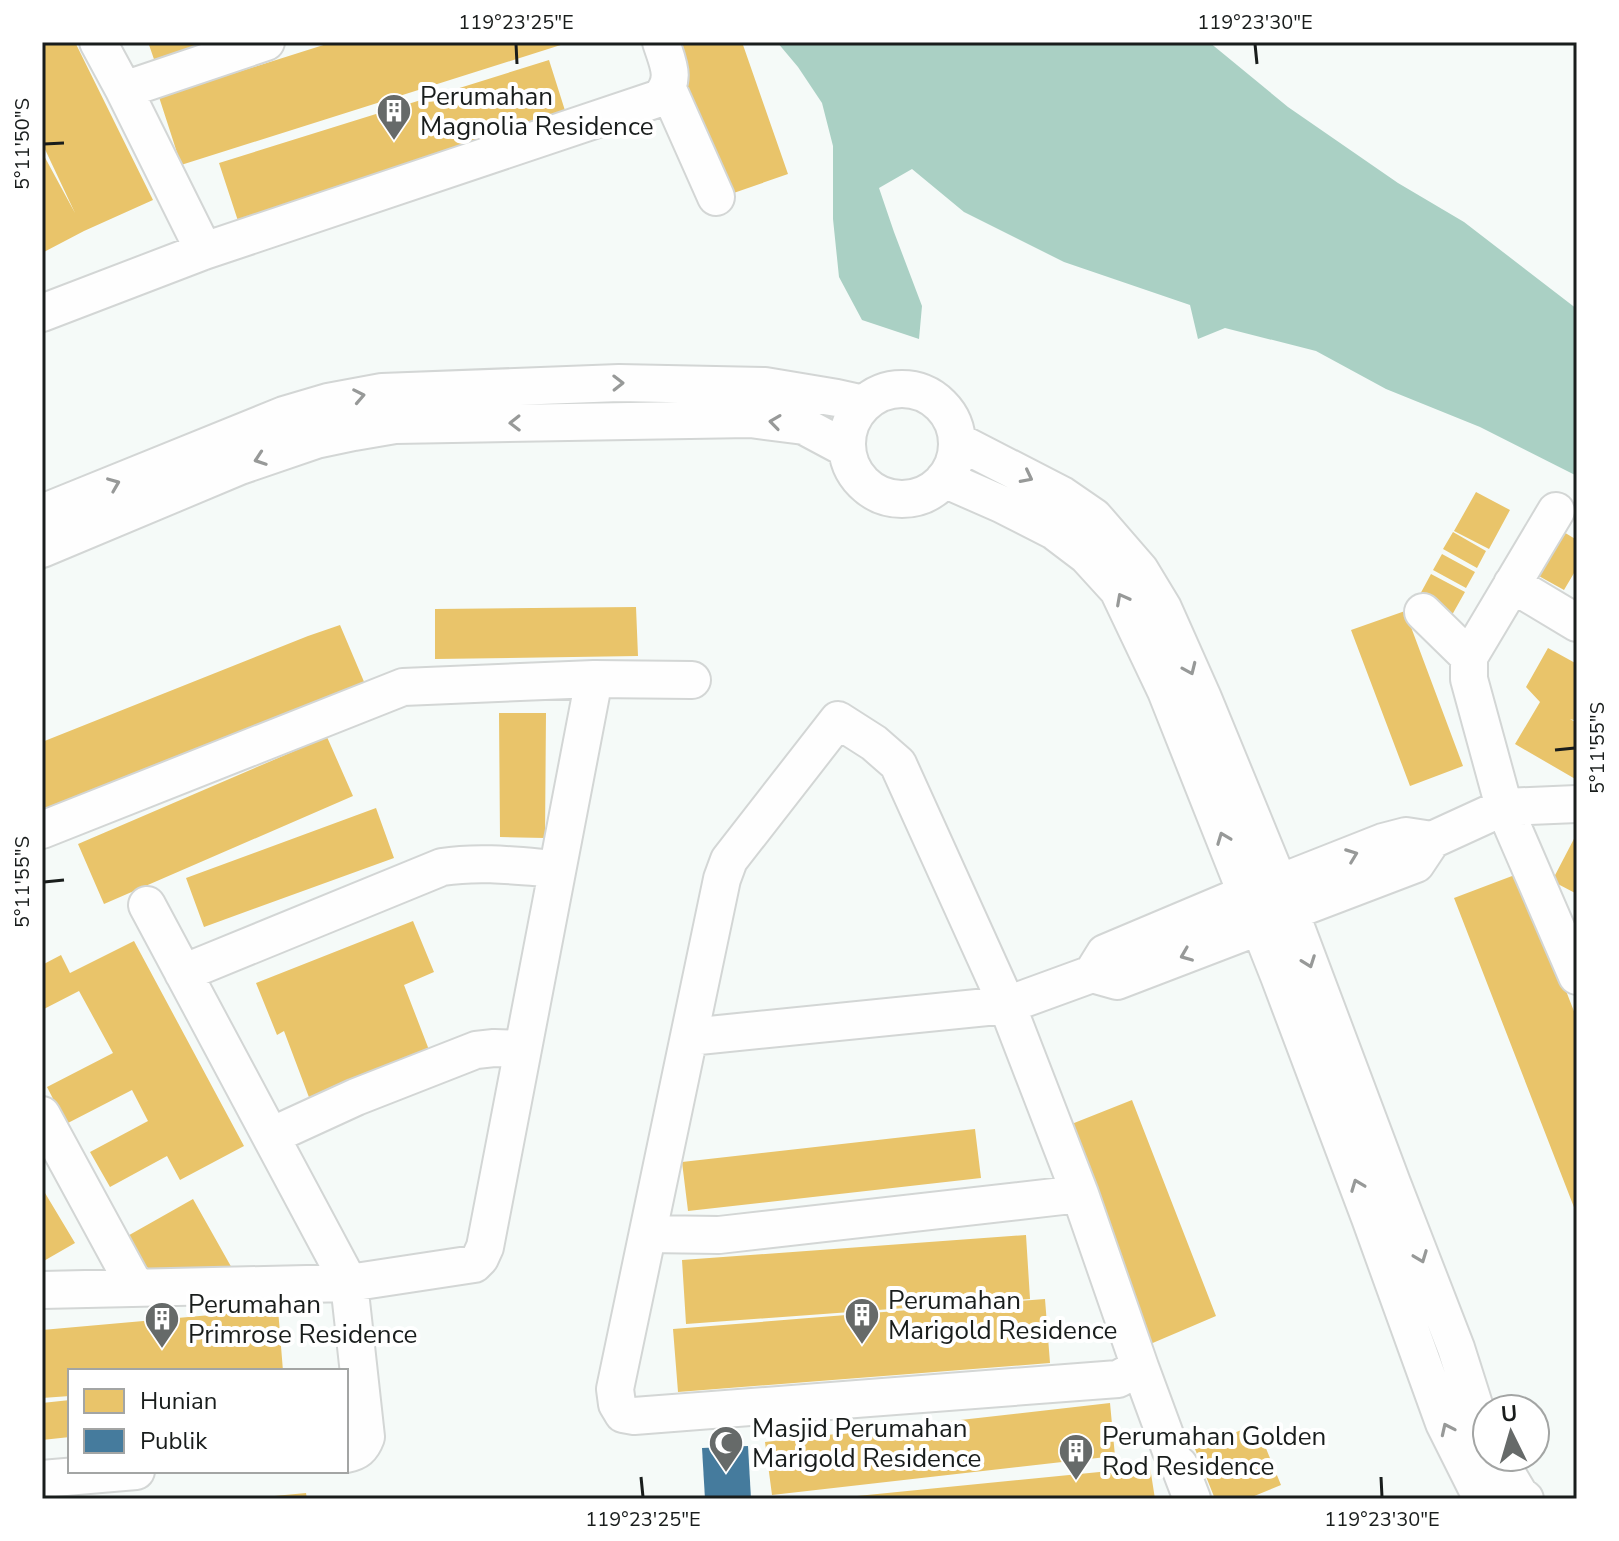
<svg xmlns="http://www.w3.org/2000/svg" width="1619" height="1541" viewBox="0 0 1619 1541" font-family="'Nunito Sans',sans-serif">
  <style>
    .water { fill: #aad0c4 }
    .homes { fill: #e9c46a }
    .public { fill: #457b9d }
    .lines { fill: none; stroke-linecap: round; stroke-linejoin: round }
    .street-casing { stroke: #d3d6d5; stroke-width: 40 }
    .street { stroke: #fefefe; stroke-width: 36 }
    .oneway { stroke: #979998 }
    .ticks { fill: none; stroke: #191d1c; stroke-width: 3 }
    .labels { text-anchor: middle; dominant-baseline: central; stroke-width: 8; stroke-linejoin: round; paint-order: stroke }
    .poi-label { font-size: 26px; fill: #191d1c; stroke: #fff; text-anchor: start }
    .neatline { fill: none; stroke: #191d1c; stroke-width: 3 }
    .ticks-label { font-size: 20px; text-anchor: middle; fill: #191d1c }
  </style>
  <rect width="100%" height="100%" fill="#f5faf8"/>
  <path class="water" d="M777,42H1209L1288,107L1398,183L1464,222L1577,309V476L1480,427L1386,389L1316,351L1225,328L1198,339L1190,305L1064,262L964,212L912,169L879,188L894,232L922,306L919,339L862,320L839,277L833,219V146L822,103L798,67Z"/>
  <path class="homes" d="M42,42H75L153,200L84,231L42,253V152L75,213L42,143Z
    M148,42H227L156,65Z
    M333,42H567V43L181,165L159,97Z
    M671,42H742L788,174L725,196Z
    M549,60L568,120L239,224L219,163Z
    M1476,492L1510,510L1489,549L1454,531Z
    M1562,531L1577,540V568L1564,590L1537,575Z
    M1453,532L1486,551L1477,568L1443,549Z
    M1442,554L1475,572L1466,588L1433,570Z
    M1431,574L1465,592L1452,615L1418,598Z
    M636,607L638,656L435,659V609Z
    M1405,611L1463,766L1410,786L1351,630Z
    M340,625L365,684L42,814V742L308,636Z
    M1548,648L1577,664V721L1570,719L1577,723V780L1515,744L1540,702L1526,687Z
    M499,713H546L545,838L500,837Z
    M327,737L353,796L104,904L78,844Z
    M376,808L394,858L204,927L186,878Z
    M1577,833V894L1552,881Z
    M1520,873L1577,1019V1215L1454,898Z
    M413,921L434,972L404,985L431,1055L310,1100L284,1031L277,1035L256,983Z
    M134,941L244,1146L180,1180L167,1156L110,1187L90,1152L148,1121L132,1090L66,1124L47,1087L113,1053L79,991L42,1010V965L61,955L70,973Z
    M1132,1100L1216,1316L1148,1345L1064,1127Z
    M975,1129L981,1178L688,1211L682,1162Z
    M42,1188L75,1243L42,1262Z
    M193,1199L233,1270L145,1275L124,1238Z
    M1026,1235L1030,1299L686,1324L682,1260Z
    M1045,1299L1050,1363L678,1392L673,1329Z
    M278,1309L283,1371H70V1396L42,1398V1330Z
    M70,1400V1437L42,1440V1403Z
    M1110,1403L1115,1456L772,1495L765,1442Z
    M1256,1424L1281,1485L1247,1499H1215L1195,1449Z
    M1150,1467L1155,1499H847V1497Z
    M306,1493L307,1499H265L264,1497Z"/>
  <path class="public" d="M748,1446L751,1499H705L702,1448Z"/>
  <g class="lines">
    <defs>
      <path id="street" d="M98,42L124,90L266,42
        M668,89L716,197
        M124,90L204,251
        M42,313L204,251L660,98C677,79 668,64 661,42
        M847 444a55 55 0 1 1 110 0a55 55 0 1 1-110 0Z
        M957,441L1062,495L1094,517L1140,570L1163,608L1203,698L1285,898L1392,1183L1456,1348L1482,1430L1487,1439
        M944,479L1001,504L1054,531L1087,556L1118,590L1166,691L1279,976L1370,1218L1444,1423L1482,1499
        M1556,511L1469,657V679L1504,807L1577,976
        M42,513L284,415L328,402L382,392L619,383L765,386L837,398L864,404
        M42,549L240,466L316,440L354,432L395,425L750,419L804,426L847,449
        M1512,584L1577,623
        M1423,612L1469,657
        M838,720L874,743L898,764L1007,1005L1080,1194L1140,1367L1118,1379L634,1416L623,1414L617,1404L615,1389L722,879L729,860Z
        M42,830L403,687L594,679L692,680
        M1432,840L1504,807L1577,804
        M1279,883L1383,842L1406,836L1432,840L1416,864L1290,912
        M1245,894L1105,953L1092,974L1117,981L1258,927
        M147,905L349,1283L366,1437C362,1448 357,1452 346,1454
        M183,973L442,867C480,861 519,866 557,869
        M689,1037L1007,1005L1092,974
        M42,1115L136,1288
        M271,1136L356,1097L476,1050L494,1048L523,1049
        M648,1234L719,1235L1080,1194
        M42,1290L349,1283L474,1264L480,1258L485,1247L594,679
        M1140,1367L1171,1451
        M1497,1457L1519,1494L1525,1499
        M1179,1465L1192,1499
        M42,1479L136,1471"/>
    </defs>
    <use href="#street" class="street-casing"/>
    <use href="#street" class="street"/>
  </g>
  <defs><path id="oneway-chevron" d="M-2-3.5L2.5 0L-2 3.5" fill="none" stroke-width="1.6" stroke-linecap="round" stroke-linejoin="round" transform="scale(2)"/></defs>
  <g class="oneway">
    <use href="#oneway-chevron" transform="translate(618 383) rotate(-1)"/>
    <use href="#oneway-chevron" transform="translate(359 396) rotate(-11)"/>
    <use href="#oneway-chevron" transform="translate(775 422) rotate(-172)"/>
    <use href="#oneway-chevron" transform="translate(515 423) rotate(179)"/>
    <use href="#oneway-chevron" transform="translate(260 459) rotate(161)"/>
    <use href="#oneway-chevron" transform="translate(1027 477) rotate(27)"/>
    <use href="#oneway-chevron" transform="translate(114 484) rotate(-22)"/>
    <use href="#oneway-chevron" transform="translate(1122 599) rotate(-118)"/>
    <use href="#oneway-chevron" transform="translate(1190 669) rotate(66)"/>
    <use href="#oneway-chevron" transform="translate(1223 838) rotate(-111)"/>
    <use href="#oneway-chevron" transform="translate(1352 855) rotate(-21)"/>
    <use href="#oneway-chevron" transform="translate(1186 955) rotate(158)"/>
    <use href="#oneway-chevron" transform="translate(1309 962) rotate(70)"/>
    <use href="#oneway-chevron" transform="translate(1357 1185) rotate(-111)"/>
    <use href="#oneway-chevron" transform="translate(1421 1257) rotate(69)"/>
    <use href="#oneway-chevron" transform="translate(1447 1429) rotate(-115)"/>
  </g>
  <path class="ticks" d="M516,44L517,64M1255,44L1257,64M44,144L64,143M1555,750L1575,748M44,882L64,880M641,1477L643,1497M1381,1477L1382,1497"/>
  <defs>
    <symbol id="building-pin" viewBox="-11 -11 22 30"><path d="M0 17L-7.5 6A9.5 9.5 0 1 1 7.5 6Z" fill="#666a69" stroke="#fff"/><path d="M-4-6H4V6H1V3H-1V6H-4ZM-2.5-4.3h1.7v1.8h-1.7ZM.8-4.3h1.7v1.8H.8ZM-2.5-1h1.7V.8h-1.7ZM.8-1h1.7V.8H.8Z" fill="#fff"/></symbol>
    <symbol id="mosque-pin" viewBox="-11 -11 22 30"><path d="M0 17L-7.5 6A9.5 9.5 0 1 1 7.5 6Z" fill="#666a69" stroke="#fff"/><path d="M3.5-4.9A6 6 0 1 0 3.5 4.9A5 5 0 1 1 3.5-4.9Z" fill="#fff"/></symbol>
  </defs>
  <g fill-rule="evenodd">
    <use href="#building-pin" x="374" y="91" width="40" height="54"/>
    <use href="#building-pin" x="842" y="1295" width="40" height="54"/>
    <use href="#building-pin" x="142" y="1299" width="40" height="54"/>
    <use href="#mosque-pin" x="706" y="1423" width="40" height="54"/>
    <use href="#building-pin" x="1056" y="1431" width="40" height="54"/>
  </g>
  <g class="labels">
    <g class="poi-label">
      <text x="420" y="96">Perumahan<tspan x="420" dy="30">Magnolia Residence</tspan></text>
      <text x="888" y="1300">Perumahan<tspan x="888" dy="30">Marigold Residence</tspan></text>
      <text x="188" y="1304">Perumahan<tspan x="188" dy="30">Primrose Residence</tspan></text>
      <text x="752" y="1428">Masjid Perumahan<tspan x="752" dy="30">Marigold Residence</tspan></text>
      <text x="1102" y="1436">Perumahan Golden<tspan x="1102" dy="30">Rod Residence</tspan></text>
    </g>
  </g>
  <rect width="1619" height="1541" fill="none" stroke="#ffffff" stroke-width="88"/>
  <rect x="68" y="1369" width="280" height="104" fill="#ffffff" stroke="#a3a5a4" stroke-width="2"/>
  <rect x="84" y="1389" width="40" height="24" fill="#e9c46a" stroke="#a3a5a4" stroke-width="2"/>
  <text x="140" y="1409" font-size="24" fill="#191d1c">Hunian</text>
  <rect x="84" y="1429" width="40" height="24" fill="#457b9d" stroke="#a3a5a4" stroke-width="2"/>
  <text x="140" y="1449" font-size="24" fill="#191d1c">Publik</text>
  <g transform="translate(1511 1433) rotate(355)"><circle r="38" fill="#ffffff" stroke="#a3a5a4" stroke-width="2"/>
  <path d="M0-6L14 30L0 20L-14 30Z" fill="#666a69"/>
  <text y="-12" font-size="22" font-weight="bold" text-anchor="middle" fill="#191d1c">U</text>
  </g>
  <rect x="44" y="44" width="1531" height="1453" class="neatline"/>
  <g class="ticks-label">
    <text x="516" y="29">119°23'25"E</text>
    <text x="1255" y="29">119°23'30"E</text>
    <text transform="translate(22 144) rotate(-90)" y="7">5°11'50"S</text>
    <text transform="translate(1597 748) rotate(-90)" y="7">5°11'55"S</text>
    <text transform="translate(22 882) rotate(-90)" y="7">5°11'55"S</text>
    <text x="643" y="1526">119°23'25"E</text>
    <text x="1382" y="1526">119°23'30"E</text>
  </g>
</svg>
